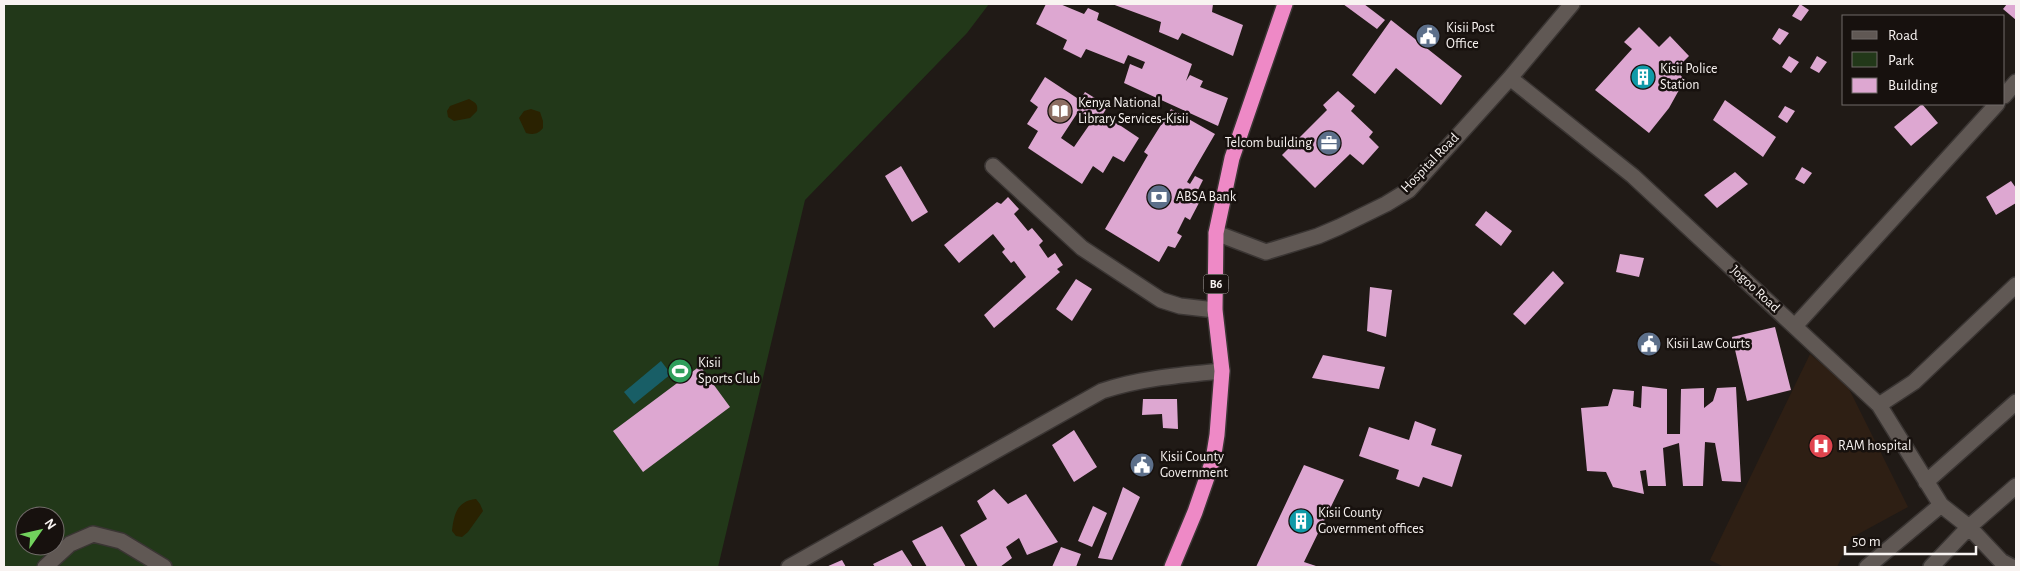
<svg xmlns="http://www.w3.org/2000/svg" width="2020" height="571" viewBox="0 0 2020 571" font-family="'Alegreya Sans',sans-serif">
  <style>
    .medical { fill: #2e1f14 }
    .green { fill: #223819; fill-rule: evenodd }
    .sand { fill: #2a2201 }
    .water { fill: #185e66 }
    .building { fill: #dda7d1; fill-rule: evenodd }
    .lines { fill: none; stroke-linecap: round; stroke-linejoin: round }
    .minor-casing { stroke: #3a3533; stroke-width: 18 }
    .highway-casing { stroke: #3a3533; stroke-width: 18 }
    .minor { stroke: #605854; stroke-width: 15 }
    .highway { stroke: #ee89c6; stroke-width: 15 }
    .labels { text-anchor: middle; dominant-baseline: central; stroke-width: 5; stroke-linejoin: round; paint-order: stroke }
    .shield { fill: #17110e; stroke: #b4afad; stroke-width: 1 }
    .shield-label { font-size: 12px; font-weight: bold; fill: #f8f3f1 }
    .poi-label { font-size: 14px; fill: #f8f3f1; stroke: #17110e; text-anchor: start }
    .street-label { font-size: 14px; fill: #f8f3f1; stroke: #17110e }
  </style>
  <rect width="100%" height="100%" fill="#201a16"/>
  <path class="medical" d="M1810,354L1847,385L1908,507L1851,538L1837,567H1724L1710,560Z"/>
  <path class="green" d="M4,4H989L967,33L805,200L718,567H4ZM25,516H55V546H25Z"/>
  <path class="sand" d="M469,99C476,103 478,104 477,111L470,118L454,121L448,117L447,111L450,106Z
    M531,109L540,112L543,121V128C538,134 534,135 526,133L519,118L524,111Z
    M476,499L480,504L483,511L468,532L462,537L456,536L452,531C454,514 457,501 476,499Z"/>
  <path class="water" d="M661,361L671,374L634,404L624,392Z"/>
  <path class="building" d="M1046,4H1060L1084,14L1088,8L1099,13L1097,20L1192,64L1186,81L1190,75L1203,81L1200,87L1228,98L1218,126L1124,83L1130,64L1142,69L1145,62L1128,55L1124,64L1086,49L1081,58L1063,49L1067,40L1036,24Z
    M1112,4H1213L1212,12L1243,25L1233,56L1182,33L1178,40L1159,32L1161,22Z
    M1343,4H1364L1385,20L1377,29Z
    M1800,4L1809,10L1801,21L1792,16Z
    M2007,4H2016V20L2003,9Z
    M1391,20L1462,76L1441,105L1396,68L1375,94L1352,75Z
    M1639,27L1659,47L1670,36L1689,56L1677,68L1684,81L1669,108L1649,133L1595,90L1632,49L1624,42Z
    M1779,28L1789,33L1780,45L1772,39Z
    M1789,56L1799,62L1791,73L1782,67Z
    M1817,56L1827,62L1819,73L1810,68Z
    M1045,77L1080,100L1085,92L1108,106L1103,114L1139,138L1124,162L1113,156L1103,173L1093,166L1082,184L1028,148L1038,131L1027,124L1038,107L1030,101ZM1078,112L1092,121L1074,147L1061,138Z
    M1338,91L1355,106L1351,111L1373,132L1369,137L1379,147L1363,165L1350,154L1315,188L1282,155L1327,110L1323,105Z
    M1725,100L1776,137L1763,157L1713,120Z
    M1922,104L1938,123L1911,146L1894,127Z
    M1785,106L1795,111L1787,123L1778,117Z
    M1171,109L1215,134L1187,182L1190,184L1195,176L1203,180L1195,196L1201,199L1190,220L1185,217L1177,233L1182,236L1175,248L1168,246L1159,262L1105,229L1148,155L1144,152Z
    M901,166L928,212L912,222L885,176Z
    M1802,167L1812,173L1804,184L1795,179Z
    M1735,172L1748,184L1717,208L1704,195Z
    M2011,181L2016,188V203L1996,215L1986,197Z
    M1008,197L1019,209L1014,214L1028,231L1032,228L1043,241L1039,245L1048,258L1055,253L1063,265L1057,269L1060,272L994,328L984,315L1026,277L1014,261L1011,263L1002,252L1005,249L993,234L959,263L944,245L997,202L1001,204Z
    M1486,211L1512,231L1501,246L1475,225Z
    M1620,254L1644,258L1639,277L1616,272Z
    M1553,271L1564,283L1525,325L1513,314Z
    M1076,279L1092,289L1072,321L1056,309Z
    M1370,287L1392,290L1386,337L1367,331Z
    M1775,327L1791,390L1747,401L1732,337Z
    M1323,355L1385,367L1379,389L1312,378Z
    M700,366L730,407L643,472L613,431Z
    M1642,386L1667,389V434H1680L1681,389L1704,388V408L1713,401L1717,388L1736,387L1741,482L1722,481L1715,443L1705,442L1703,486H1683L1679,443L1663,448L1666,486H1648L1646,470L1640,471L1644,494L1613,487L1606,472L1587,471L1581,408L1608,406L1613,389L1634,391L1633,406L1641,408Z
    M1143,399H1177L1178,429L1163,428L1162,414L1142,415Z
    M1415,421L1436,429L1431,445L1462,455L1452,487L1423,477L1419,487L1396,479L1399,470L1359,456L1369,427L1409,440Z
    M1074,430L1097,467L1074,482L1052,445Z
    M1304,465L1344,480L1304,562L1319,567H1256Z
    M1123,487L1140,497L1112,560L1098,558Z
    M994,489L1008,504L1026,494L1058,542L1027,555L1019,538L1006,547L1012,558L1000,567H978L960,535L987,519L977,501Z
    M1093,506L1107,513L1092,547L1078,541Z
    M942,526L966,567H927L912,541Z
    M1061,547L1081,554L1076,567H1052Z
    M902,550L913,567H875L873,564Z
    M842,560L846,567H826Z"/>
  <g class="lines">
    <defs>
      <path id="minor" d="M1510,78L1633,176L1879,405L1941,505L1969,527L2001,561L2012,567
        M2004,96L2016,82
        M993,166L1082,248L1161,300L1180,306L1215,310
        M1216,233L1266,252L1318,236L1339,227L1386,204L1409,190L1510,78L1572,4
        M1795,326L1997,104
        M1879,405L1914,382L2016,285
        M1926,482L2016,402
        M45,567L70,544L93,534L121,541L164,567
        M789,567L1102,391C1141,378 1181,375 1222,371
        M1867,567L1941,505
        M1931,567L1969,527L2016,486"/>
      <path id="highway" d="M1172,567L1195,512L1213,460L1217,435L1222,371L1215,310L1216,233L1232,158L1285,4"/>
    </defs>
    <use href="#minor" class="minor-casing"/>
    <use href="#highway" class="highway-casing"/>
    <use href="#minor" class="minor"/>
    <use href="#highway" class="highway"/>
  </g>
  <defs>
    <symbol id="civic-disc" viewBox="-11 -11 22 22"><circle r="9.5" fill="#5c6f8a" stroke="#17110e"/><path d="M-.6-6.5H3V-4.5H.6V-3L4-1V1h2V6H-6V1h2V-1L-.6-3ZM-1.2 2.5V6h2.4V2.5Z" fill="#fff"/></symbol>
    <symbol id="building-disc" viewBox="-11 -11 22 22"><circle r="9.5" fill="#0f9aa8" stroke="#17110e"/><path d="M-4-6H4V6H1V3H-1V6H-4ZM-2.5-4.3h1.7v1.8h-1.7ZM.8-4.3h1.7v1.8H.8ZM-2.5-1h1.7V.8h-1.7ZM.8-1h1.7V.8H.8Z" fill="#fff"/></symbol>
    <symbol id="library-disc" viewBox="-11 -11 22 22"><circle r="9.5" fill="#8d6e63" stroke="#17110e"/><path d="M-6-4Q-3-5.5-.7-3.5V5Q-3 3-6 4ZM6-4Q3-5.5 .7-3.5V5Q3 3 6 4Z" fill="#fff"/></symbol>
    <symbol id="office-disc" viewBox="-11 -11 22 22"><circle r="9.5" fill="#5c6f8a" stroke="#17110e"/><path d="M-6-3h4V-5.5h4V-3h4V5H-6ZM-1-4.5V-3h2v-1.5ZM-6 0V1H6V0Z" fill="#fff"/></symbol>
    <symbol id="bank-disc" viewBox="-11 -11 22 22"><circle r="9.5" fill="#5c6f8a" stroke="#17110e"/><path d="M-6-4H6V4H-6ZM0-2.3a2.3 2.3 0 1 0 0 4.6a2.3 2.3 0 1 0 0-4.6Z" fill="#fff"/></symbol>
    <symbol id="stadium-disc" viewBox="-11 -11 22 22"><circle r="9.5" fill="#2e9e5b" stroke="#17110e"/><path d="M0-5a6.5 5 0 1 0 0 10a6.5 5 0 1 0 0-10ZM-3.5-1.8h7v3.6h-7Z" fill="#fff"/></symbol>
    <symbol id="hospital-disc" viewBox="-11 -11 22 22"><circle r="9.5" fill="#e0444e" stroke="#17110e"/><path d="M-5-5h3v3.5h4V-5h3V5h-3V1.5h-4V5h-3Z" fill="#fff"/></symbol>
  </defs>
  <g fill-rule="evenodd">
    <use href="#civic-disc" x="1414" y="22" width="28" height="28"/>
    <use href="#building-disc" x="1629" y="63" width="28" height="28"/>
    <use href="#library-disc" x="1046" y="97" width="28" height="28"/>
    <use href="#office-disc" x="1315" y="129" width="28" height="28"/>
    <use href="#bank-disc" x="1145" y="183" width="28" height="28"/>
    <use href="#civic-disc" x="1635" y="330" width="28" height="28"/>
    <use href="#stadium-disc" x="666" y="357" width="28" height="28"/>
    <use href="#hospital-disc" x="1807" y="432" width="28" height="28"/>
    <use href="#civic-disc" x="1128" y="451" width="28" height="28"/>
    <use href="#building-disc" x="1287" y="507" width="28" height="28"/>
  </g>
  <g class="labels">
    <rect class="shield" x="1203.5" y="274.5" width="25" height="19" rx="4"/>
    <g class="shield-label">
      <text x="1216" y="284">B6</text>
    </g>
    <g class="poi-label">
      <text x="1446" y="28">Kisii Post<tspan x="1446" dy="16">Office</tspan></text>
      <text x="1660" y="69">Kisii Police<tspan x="1660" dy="16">Station</tspan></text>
      <text x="1078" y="103">Kenya National<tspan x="1078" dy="16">Library Services-Kisii</tspan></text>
      <text x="1312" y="143" text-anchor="end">Telcom building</text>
      <text x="1176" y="197">ABSA Bank</text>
      <text x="1666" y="344">Kisii Law Courts</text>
      <text x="698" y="363">Kisii<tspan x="698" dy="16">Sports Club</tspan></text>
      <text x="1838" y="446">RAM hospital</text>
      <text x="1160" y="457">Kisii County<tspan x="1160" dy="16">Government</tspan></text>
      <text x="1318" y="513">Kisii County<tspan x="1318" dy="16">Government offices</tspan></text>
    </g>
    <g class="street-label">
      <text transform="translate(1430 163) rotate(-46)">Hospital Road</text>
      <text transform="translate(1755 289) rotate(43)">Jogoo Road</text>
    </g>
  </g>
  <rect width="2020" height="571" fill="none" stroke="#f8f3f1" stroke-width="10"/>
  <rect x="1842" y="15" width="162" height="90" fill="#17110e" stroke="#716b69"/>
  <rect x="1852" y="31" width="25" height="8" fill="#605854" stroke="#716b69"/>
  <text x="1888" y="40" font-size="15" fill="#f8f3f1">Road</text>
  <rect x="1852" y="52" width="25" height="15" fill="#223819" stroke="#716b69"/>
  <text x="1888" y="65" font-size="15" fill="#f8f3f1">Park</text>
  <rect x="1852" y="78" width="25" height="15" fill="#dda7d1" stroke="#716b69"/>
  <text x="1888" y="90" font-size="15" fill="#f8f3f1">Building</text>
  <g transform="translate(40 531) rotate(56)"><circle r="24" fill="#17110e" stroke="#716b69"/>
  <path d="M0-4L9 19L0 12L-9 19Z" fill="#72d25d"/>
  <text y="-8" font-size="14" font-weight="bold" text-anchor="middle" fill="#f8f3f1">N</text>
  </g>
  <path d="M1845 546v8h131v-8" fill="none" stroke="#f8f3f1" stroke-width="2.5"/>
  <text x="1852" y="546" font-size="15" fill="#f8f3f1" stroke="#17110e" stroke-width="4" paint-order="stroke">50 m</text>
</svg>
